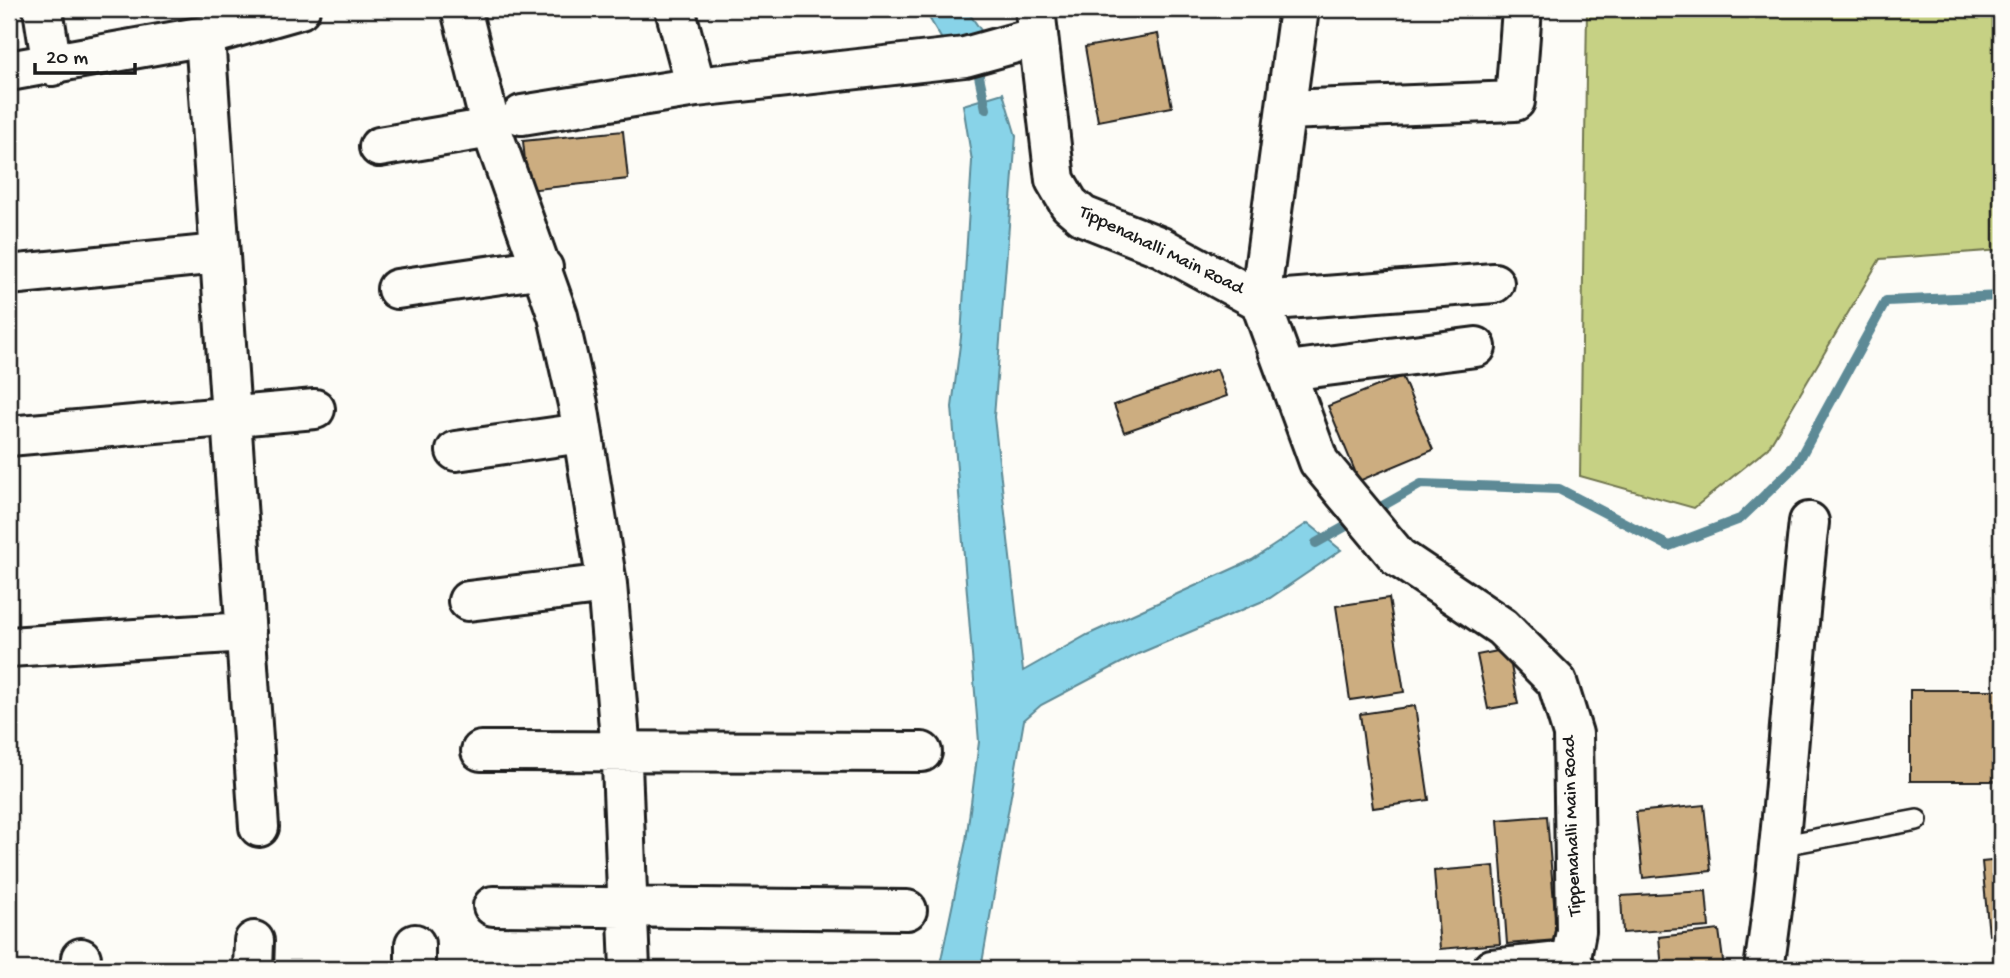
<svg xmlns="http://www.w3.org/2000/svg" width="2010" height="978" viewBox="0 0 2010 978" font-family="'Gochi Hand',sans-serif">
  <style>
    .green { fill: #c6d184; stroke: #717650; stroke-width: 2 }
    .water { fill: #88d3e8; stroke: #5d8a96; stroke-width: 2 }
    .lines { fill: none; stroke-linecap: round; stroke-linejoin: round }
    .stream { stroke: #5d8a96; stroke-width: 10 }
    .building { fill: #ccad80; stroke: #1c1c1c; stroke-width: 2 }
    .lane-casing { stroke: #1c1c1c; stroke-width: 24 }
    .street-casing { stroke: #1c1c1c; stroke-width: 44 }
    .secondary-casing { stroke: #1c1c1c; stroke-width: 44 }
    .lane { stroke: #fdfcf7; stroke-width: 19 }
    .street { stroke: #fdfcf7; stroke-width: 38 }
    .secondary { stroke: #fdfcf7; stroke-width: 38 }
    .labels { text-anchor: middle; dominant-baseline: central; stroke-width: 5; stroke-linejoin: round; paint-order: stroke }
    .street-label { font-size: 19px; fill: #1c1c1c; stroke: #fdfcf7 }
  </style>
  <rect width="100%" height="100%" fill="#fdfcf7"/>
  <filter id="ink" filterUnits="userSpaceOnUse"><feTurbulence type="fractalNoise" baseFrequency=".0143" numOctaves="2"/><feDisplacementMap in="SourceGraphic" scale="14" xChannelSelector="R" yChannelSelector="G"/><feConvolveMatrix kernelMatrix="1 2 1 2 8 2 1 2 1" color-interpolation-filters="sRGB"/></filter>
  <g filter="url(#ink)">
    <path class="green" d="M1587,9H2001V250L1880,259L1768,448L1694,508L1580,476Z"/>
    <path class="water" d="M924,9H966L989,42L951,55Z
      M1003,93L1016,136L994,417L1023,671L1087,635L1252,560L1308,523L1341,550L1270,598L1138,654L1041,705L1024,720L981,969H939L966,841L979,742L952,407L961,337L972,161L963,105Z"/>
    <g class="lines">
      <path class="stream" d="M976,62L986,109
        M1370,513L1421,484L1559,489L1669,546L1740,519L1796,465L1886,301L2001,296
        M1316,543L1357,520"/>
    </g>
    <path class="building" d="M1158,34L1172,107L1098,121L1085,47Z
      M623,131L628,179L528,190L523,141Z
      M1217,369L1227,396L1124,432L1114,405Z
      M1402,376L1433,450L1359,481L1328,406Z
      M1389,598L1404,692L1350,700L1336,606Z
      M1508,649L1518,704L1488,709L1477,655Z
      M1910,690H2001V781H1910Z
      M1415,706L1429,800L1373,808L1360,714Z
      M1704,805L1711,871L1643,878L1636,812Z
      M1547,816L1557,940L1507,944L1498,820Z
      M2001,860V934L1989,935L1982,862Z
      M1494,866L1500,944L1440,949L1434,871Z
      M1706,891L1709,927L1623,933L1621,896Z
      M1719,930L1724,968L1662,969L1659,937Z"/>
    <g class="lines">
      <defs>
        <path id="lane" d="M1778,846L1917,820"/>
        <path id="street" d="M43,9L52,66
          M461,9L491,128L558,316L578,404L607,584L622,764L630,969
          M675,9L696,87L965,57L1037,37
          M1299,9L1260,301L1494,283
          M205,36L259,827
          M9,71L205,36L300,9
          M1286,110L1515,101L1522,9
          M522,115L696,87
          M379,147L491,128
          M9,275L218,254
          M397,289L543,268
          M1287,371L1476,347
          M9,436L315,409
          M456,451L582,433
          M468,601L607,584
          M9,647L246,632
          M481,751L922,752
          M493,906L907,910
          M415,944V969
          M81,969V958
          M253,969L254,941
          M1492,969L1569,961L1576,969
          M1764,969C1786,821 1792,671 1809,522"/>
        <path id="secondary" d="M1035,9L1055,180L1069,204L1083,216L1161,247L1260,301L1319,462L1398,557L1502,627L1557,682L1573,734L1576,931L1569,969"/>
      </defs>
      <use href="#lane" class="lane-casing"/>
      <use href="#street" class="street-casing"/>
      <use href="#secondary" class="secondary-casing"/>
      <use href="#lane" class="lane"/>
      <use href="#street" class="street"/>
      <use href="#secondary" class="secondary"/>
    </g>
  </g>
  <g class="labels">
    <g class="street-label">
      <text transform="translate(1161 251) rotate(26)">Tippenahalli Main Road</text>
      <text transform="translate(1573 826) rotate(-92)">Tippenahalli Main Road</text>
    </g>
  </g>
  <rect width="2010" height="978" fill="none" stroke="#fdfcf7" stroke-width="35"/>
  <rect x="18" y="18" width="1975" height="943" fill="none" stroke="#1c1c1c" stroke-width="2.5" filter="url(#ink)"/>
  <path d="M35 63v10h100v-10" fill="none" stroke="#1c1c1c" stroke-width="3.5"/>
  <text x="46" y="63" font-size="21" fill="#1c1c1c" stroke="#fdfcf7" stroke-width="5" paint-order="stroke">20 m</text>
</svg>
